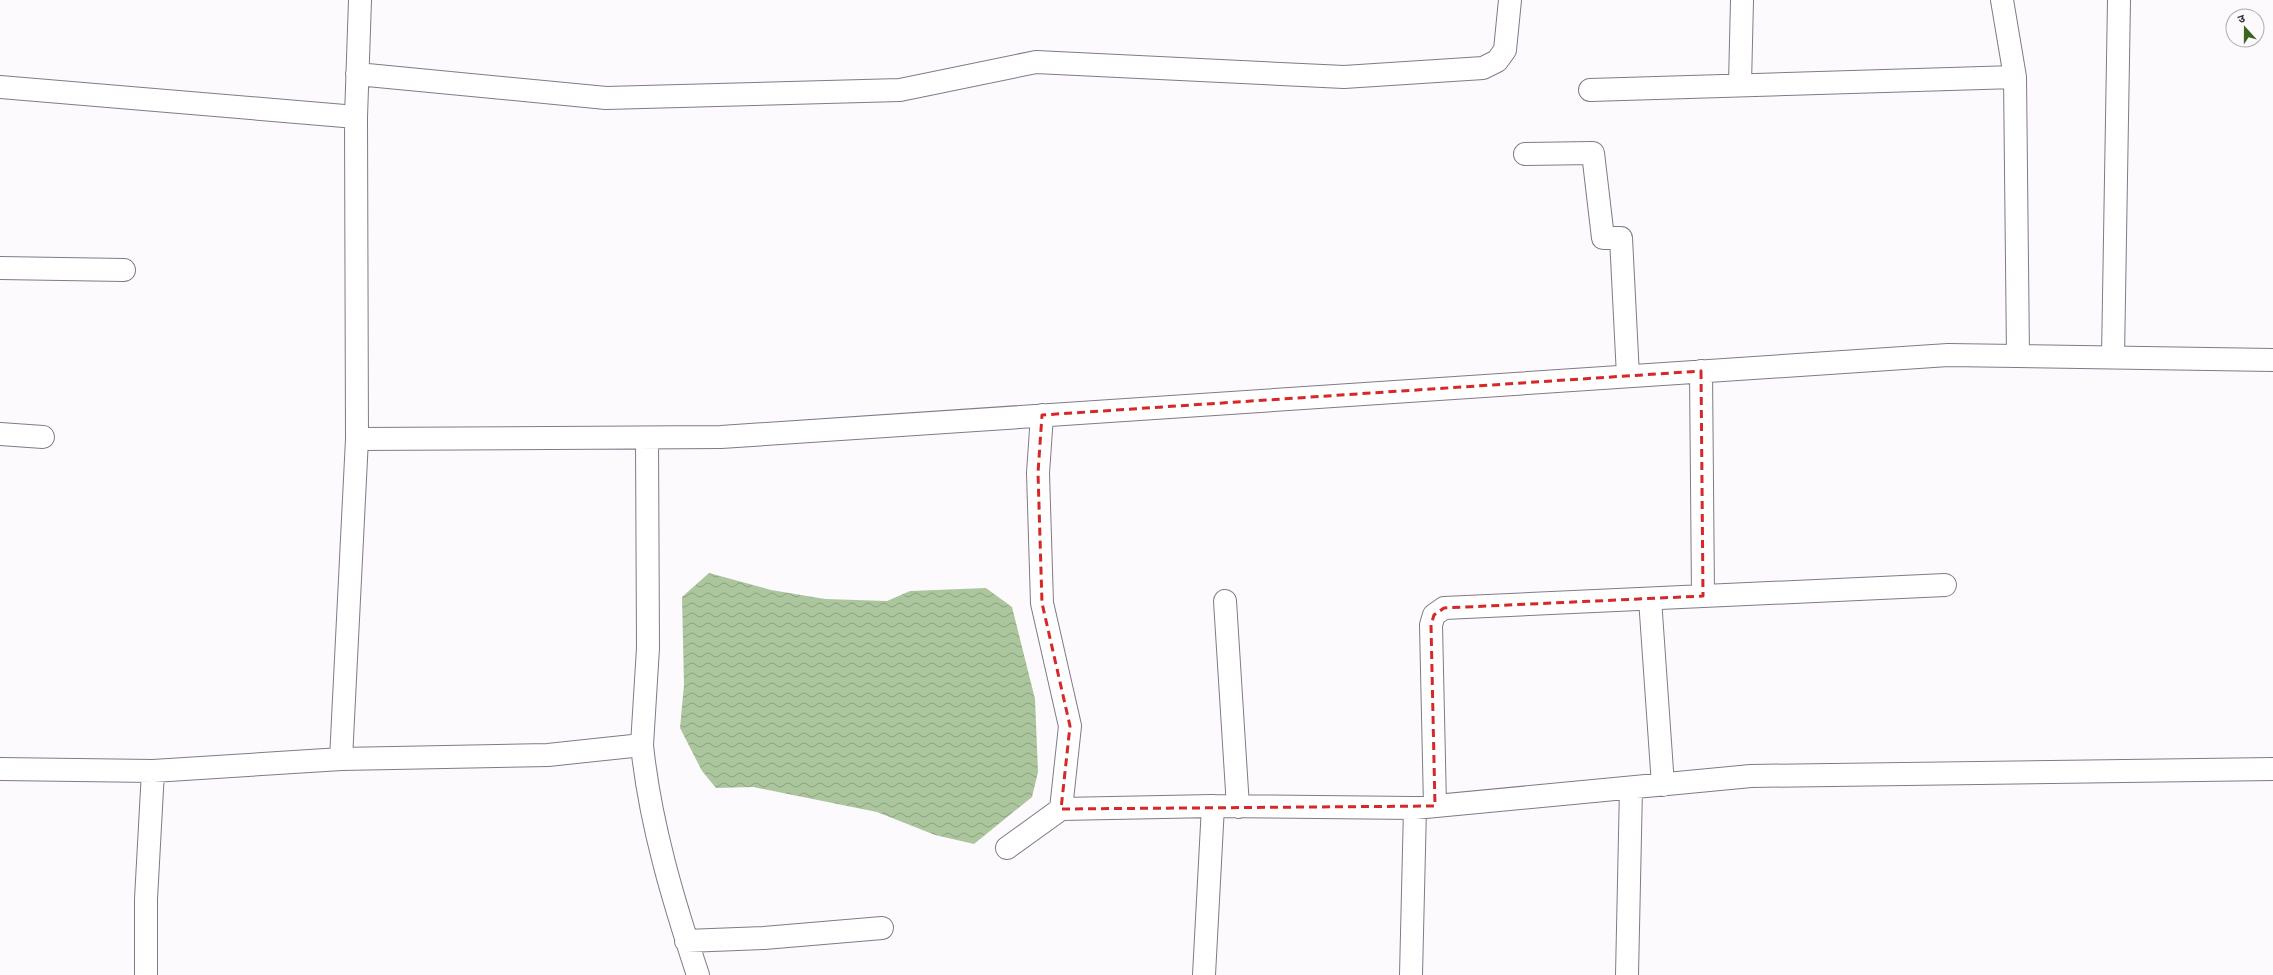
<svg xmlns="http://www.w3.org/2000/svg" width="2273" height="975" viewBox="0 0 2273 975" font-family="'Asap Condensed','Noto Sans Devanagari',sans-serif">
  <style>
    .water { fill: url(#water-waves) }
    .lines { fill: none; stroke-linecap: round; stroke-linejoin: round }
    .minor-casing { stroke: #83788a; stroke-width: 24 }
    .minor { stroke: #fff; stroke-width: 22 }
    .marked { fill: none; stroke: #d62828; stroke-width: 3; stroke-dasharray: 8 5; stroke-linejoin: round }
  </style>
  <defs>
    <pattern id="water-waves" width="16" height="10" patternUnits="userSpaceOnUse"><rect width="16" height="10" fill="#abc59d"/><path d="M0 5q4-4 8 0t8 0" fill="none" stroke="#8ca181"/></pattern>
  </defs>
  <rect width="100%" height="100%" fill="#fdfafe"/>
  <path class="water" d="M709,573L771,590L825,599L887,601L910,591L986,588L1012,607L1035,699L1038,772L1032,797L974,844L935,835L877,812L753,787L716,788L702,771L680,728L684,685L682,597Z"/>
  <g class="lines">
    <defs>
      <path id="minor" d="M360,0L356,117L357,439L721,437L1948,355L2273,360
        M357,74L606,98L900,90L1036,62L1344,77L1483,68L1497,61L1505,50L1510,0
        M2015,77L2018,356
        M1740,84L1742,0
        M0,87L356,117
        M1590,90L2015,77L2002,0
        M1525,154L1593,153L1603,238H1621L1628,376
        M0,268L124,270
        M2113,357L2119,0
        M1701,371L1703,596
        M1042,415L1038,473L1042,603L1070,726L1061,809
        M0,434L43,437
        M1650,599L1663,785
        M1225,601L1238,807
        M642,745C650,823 673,900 698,975
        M341,759L357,439
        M0,769L153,771L341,759L548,755L642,745L648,648L647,438
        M1435,806L1431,625L1434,615L1444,608L1945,585
        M1007,848L1061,809L1213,806L1415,808L1751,776L2273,769
        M686,941L764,938L882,928
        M146,975V899L153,771
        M1204,975L1213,806
        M1411,975L1415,808
        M1627,975L1631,788"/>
    </defs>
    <use href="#minor" class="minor-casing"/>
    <use href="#minor" class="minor"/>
  </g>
  <path class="marked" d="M1701,371L1703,596L1444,608L1434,615L1431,625L1435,806L1061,809L1070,726L1042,603L1038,473L1042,415Z"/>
  <g transform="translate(2245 28) rotate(339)"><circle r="19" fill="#fdfafe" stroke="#adaaaf"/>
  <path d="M0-3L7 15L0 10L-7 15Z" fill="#3d6520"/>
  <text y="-6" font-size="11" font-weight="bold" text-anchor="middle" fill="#353138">उ</text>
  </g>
</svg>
